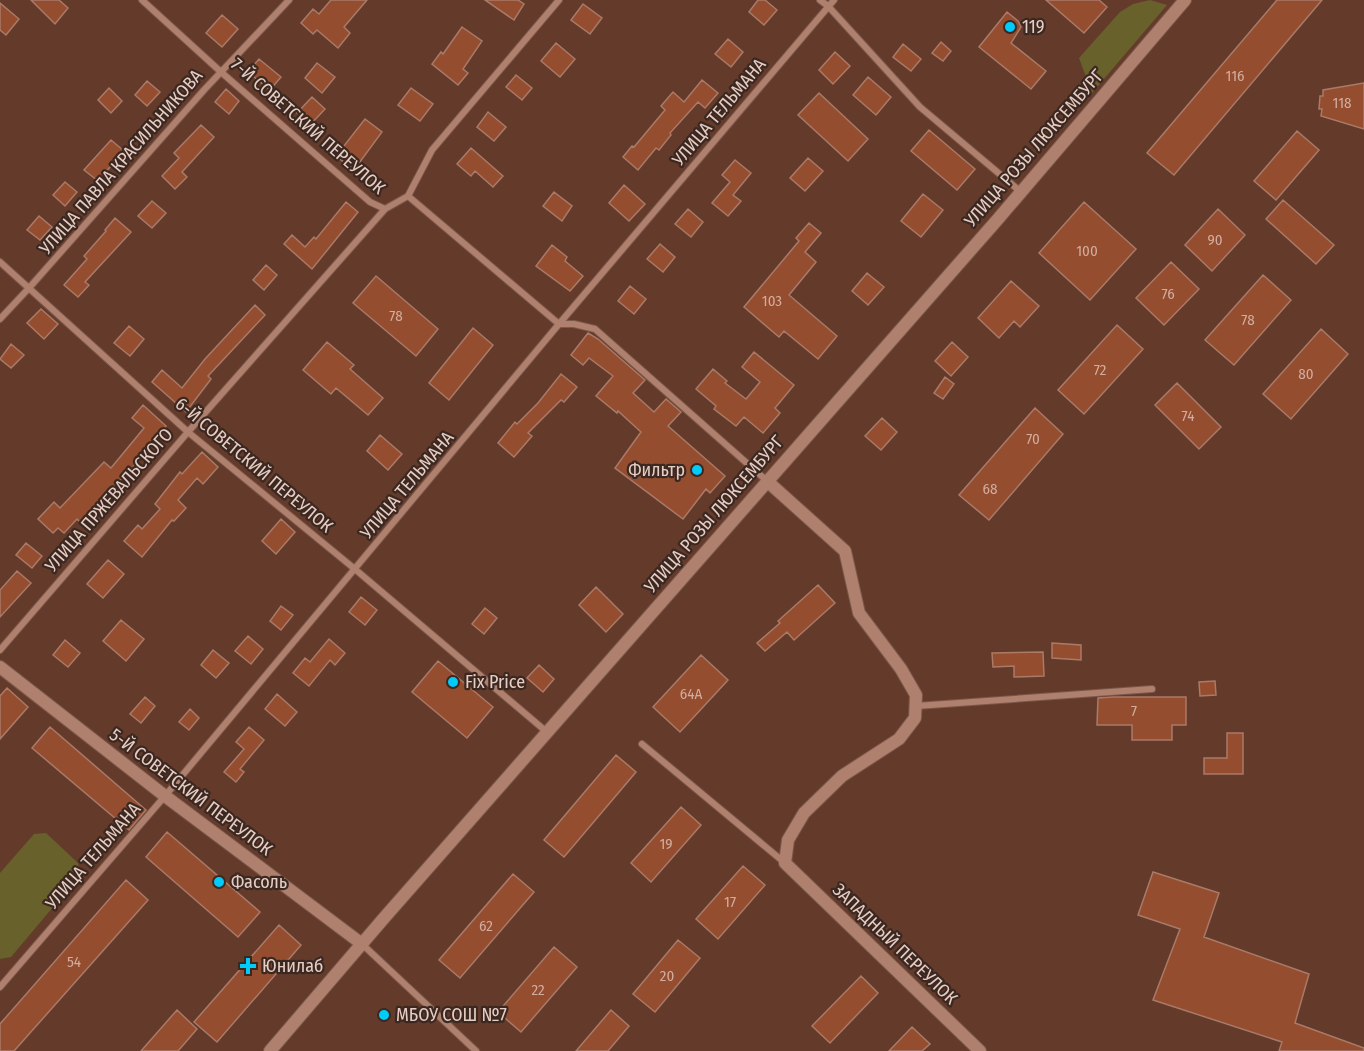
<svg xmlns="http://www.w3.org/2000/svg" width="1364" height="1051" viewBox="0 0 1364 1051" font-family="'Fira Sans Condensed',sans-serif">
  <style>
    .green { fill: #68612b }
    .building { fill: #954d30; stroke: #a97a68; stroke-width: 1.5 }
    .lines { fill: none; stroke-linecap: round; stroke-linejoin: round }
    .street-casing { stroke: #7b584a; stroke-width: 8 }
    .secondary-casing { stroke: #7b584a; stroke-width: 14 }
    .street { stroke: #af806e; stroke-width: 6 }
    .secondary { stroke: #af806e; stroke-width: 12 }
    .poi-dot { fill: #00cbf9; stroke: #3b2821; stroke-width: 2 }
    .labels { text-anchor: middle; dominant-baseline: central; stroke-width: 4.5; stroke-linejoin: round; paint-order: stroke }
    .number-label { font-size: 15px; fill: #d2ad9e }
    .poi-label { font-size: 18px; fill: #e7cdc3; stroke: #3b2821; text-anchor: start }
    .street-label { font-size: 18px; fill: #e7cdc3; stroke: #3b2821 }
  </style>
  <rect width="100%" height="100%" fill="#643b2b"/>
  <path class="green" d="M1150,0L1167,5L1092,93L1079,58L1120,12L1133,4Z
    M46,833L78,863L80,875L11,957L0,959V873L34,834Z"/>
  <path class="building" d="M31,0H59L68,8L55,24Z
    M331,0H367L344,27L350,33L338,48L317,30L313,34L301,23L313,9L319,14Z
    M485,0H518L524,4L514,20Z
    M758,0H765L777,10L764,25L749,12Z
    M1046,0H1099L1107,7L1084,33Z
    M1277,0H1322L1174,175L1147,153Z
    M0,3L19,19L6,35L0,30Z
    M583,4L602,18L590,34L571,20Z
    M1007,12L1018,21L1021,27L1011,43L1046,71L1031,89L979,47Z
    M222,15L238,29L222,47L206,33Z
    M462,27L482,41L463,69L468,73L458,85L432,64L441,52L443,54Z
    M728,39L743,52L731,67L715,54Z
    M941,42L951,51L943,61L932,53Z
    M556,43L575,59L560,77L541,61Z
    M903,44L921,59L911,71L893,57Z
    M835,52L850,66L833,84L819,70Z
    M259,59L281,77L270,90L248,72Z
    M317,63L335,77L322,93L305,78Z
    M516,75L532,88L522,100L506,87Z
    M868,77L891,97L876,115L853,95Z
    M702,80L718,93L705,108L698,102L670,133L671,135L659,150L656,148L638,170L623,157L632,146L634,147L665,110L661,106L673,92L684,102Z
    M147,81L160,92L147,106L135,95Z
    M1364,83V129L1321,116L1322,109H1319L1320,96H1323V90Z
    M109,88L122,101L111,113L98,100Z
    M411,88L433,104L420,121L398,105Z
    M226,89L239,101L229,114L215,102Z
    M819,93L868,139L848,161L798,115Z
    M312,97L325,109L310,125L297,113Z
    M488,112L506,127L494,141L477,127Z
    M365,119L382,132L354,170L336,156Z
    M201,125L214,137L182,172L187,177L175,189L162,176L179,158L174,153Z
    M929,130L975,169L957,190L911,151Z
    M1297,131L1319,150L1276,200L1254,181Z
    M111,140L124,151L98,181L84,170Z
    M471,148L503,176L493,187L475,171L471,176L457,164Z
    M808,158L823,171L805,191L790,178Z
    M735,160L751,173L733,195L741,201L728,216L712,203L730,182L722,175Z
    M65,182L77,192L65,206L53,195Z
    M624,185L645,204L629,221L609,203Z
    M554,192L572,206L562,221L543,206Z
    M923,194L943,210L921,237L901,221Z
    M1283,200L1334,245L1316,264L1266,219Z
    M152,201L166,213L152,228L138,216Z
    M346,202L358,212L312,269L284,244L292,235L305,247L314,237L316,239Z
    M1084,202L1136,249L1090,300L1039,253Z
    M688,209L703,222L691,237L675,224Z
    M1218,209L1245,235L1212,271L1185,245Z
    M39,216L52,227L40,240L27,230Z
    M115,218L131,232L85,282L89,285L78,297L64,285L87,259L84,256L106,231L105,230Z
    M809,223L821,233L805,252L816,262L789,295L837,336L818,359L784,331L779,337L744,307L799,241L796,238Z
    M660,244L675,257L663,272L647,259Z
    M552,245L567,257L565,261L583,276L570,291L536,266Z
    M1171,262L1199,289L1164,325L1136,298Z
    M266,265L277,275L264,290L253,280Z
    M867,273L884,287L868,305L852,291Z
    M1263,275L1291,300L1234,365L1205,340Z
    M376,276L438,329L416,356L353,303Z
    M1011,281L1039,306L1020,327L1014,321L999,338L978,318Z
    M630,286L646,299L634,314L618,301Z
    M255,305L265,315L208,376L211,379L186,412L152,382L162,370L182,388L205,359Z
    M41,309L58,324L44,339L27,323Z
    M1117,325L1143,349L1084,414L1058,390Z
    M129,326L144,339L130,356L114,343Z
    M473,328L493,345L449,400L429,383Z
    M1321,329L1348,354L1291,419L1263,394Z
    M588,333L598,339L645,380L633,393L654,412L666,399L681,412L668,426L725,476L710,493L706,489L683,519L615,468L641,432L618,411L617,413L596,396L613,376L589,358L583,365L571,355Z
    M327,342L354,365L350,369L383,398L368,415L336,388L331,394L303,370Z
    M952,342L968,357L951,376L935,361Z
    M11,344L24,355L11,368L0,359Z
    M754,352L794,385L775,408L780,413L763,433L744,417L736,426L714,409L716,406L696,389L713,369L727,381L725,383L746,399L760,382L742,367Z
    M561,374L577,387L564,402L561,400L528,433L532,436L514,457L498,443L515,422L517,424L538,403Z
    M945,377L954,384L943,399L934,393Z
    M1177,383L1221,427L1199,449L1155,405Z
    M143,405L166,426L133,467L80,522L77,519L64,533L58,528L53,533L38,519L54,502L60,508L104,462L111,468L144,428L132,418Z
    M1035,408L1063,434L989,520L959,495Z
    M882,418L897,432L881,450L865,436Z
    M380,435L402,454L388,470L367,451Z
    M202,452L218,467L203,484L197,478L178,500L186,508L174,521L172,520L142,557L124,541L138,525L142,529L160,509L155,504L180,472L182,474Z
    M281,519L295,532L276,554L262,541Z
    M26,543L42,556L32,568L16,555Z
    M108,560L124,574L103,598L87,584Z
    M17,571L31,583L0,617V590Z
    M818,585L835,603L794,640L787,632L765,651L757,643L780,623L778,621Z
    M596,587L623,614L606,632L579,605Z
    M361,597L377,610L365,625L349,612Z
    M281,606L293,615L281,630L270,621Z
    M485,608L497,618L484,634L472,624Z
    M121,620L144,639L126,661L103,641Z
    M248,636L263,649L251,664L235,651Z
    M329,639L345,653L335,665L330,660L309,686L293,673L305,658L310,662Z
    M65,640L80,653L68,667L53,655Z
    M1052,643L1081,645V660L1052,658Z
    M213,650L229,663L216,678L201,665Z
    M1043,652L1044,676L1014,677V666L993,667L992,653Z
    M701,655L728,680L680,732L653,707Z
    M438,661L493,707L467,738L412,692Z
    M539,665L554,679L543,692L527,678Z
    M1215,681L1216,695L1200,696L1199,682Z
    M7,688L28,707L0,739V696Z
    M277,694L297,712L285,726L265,709Z
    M145,697L155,706L141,723L130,714Z
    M1113,697H1186V725H1172V740H1132V725H1097L1098,698Z
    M190,709L199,718L189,730L179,722Z
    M50,727L146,810L129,830L32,748Z
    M249,727L264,740L240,769L244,772L236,782L224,772L244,749L236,742Z
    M1227,733H1243V774H1204V758H1227Z
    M616,755L636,772L564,857L544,840Z
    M681,807L701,825L651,882L631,863Z
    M167,832L260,912L238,937L146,857Z
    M743,866L765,885L718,939L696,919Z
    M1153,872L1219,893L1204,937L1309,974L1295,1023L1364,1048V1051H1279L1282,1042L1153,1000L1180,929L1138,915Z
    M513,874L534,892L460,978L439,960Z
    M126,880L148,900L14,1051H0V1024Z
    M279,925L301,945L217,1042L194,1022Z
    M678,940L700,958L655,1012L633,994Z
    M554,947L577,967L521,1032L498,1012Z
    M861,976L878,993L830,1043L812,1026Z
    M177,1010L197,1029L178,1051H141Z
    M611,1010L629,1026L608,1051H576Z
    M912,1027L930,1044L922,1051H889Z"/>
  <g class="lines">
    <defs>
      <path id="street" d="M142,0L221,72L370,202L385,209L408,196L559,324H574L595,329L767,481
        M820,0L828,6L920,107L1021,192
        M408,196L432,150L559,0
        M0,262L188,432L356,570L548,733
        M0,319L29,288L204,90L289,0
        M0,650L188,432L385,209
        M916,706L1152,689
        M642,744L785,863
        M362,944L476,1051
        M0,987L165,796L559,324L834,0"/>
      <path id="secondary" d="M767,481L845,551L859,613L901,669L916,695L915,718L899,739L842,776L804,813L788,840L785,863L980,1051
        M0,667L165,796L362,944
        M270,1051L384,918L998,219L1185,0"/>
    </defs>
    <use href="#street" class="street-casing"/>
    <use href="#secondary" class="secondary-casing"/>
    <use href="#street" class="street"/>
    <use href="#secondary" class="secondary"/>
  </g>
  <g class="poi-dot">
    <circle cx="1010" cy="27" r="6"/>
    <circle cx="697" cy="470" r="6"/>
    <circle cx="453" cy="682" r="6"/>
    <circle cx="219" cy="882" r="6"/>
    <path d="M245 957h6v6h6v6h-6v6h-6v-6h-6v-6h6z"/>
    <circle cx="384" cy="1015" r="6"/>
  </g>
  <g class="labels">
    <g class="number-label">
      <text x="1235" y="76">116</text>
      <text x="1342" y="103">118</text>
      <text x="1215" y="240">90</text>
      <text x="1087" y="251">100</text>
      <text x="1168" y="294">76</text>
      <text x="772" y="301">103</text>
      <text x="396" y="316">78</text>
      <text x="1248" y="320">78</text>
      <text x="1100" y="370">72</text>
      <text x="1306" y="374">80</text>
      <text x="1188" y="416">74</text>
      <text x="1033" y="439">70</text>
      <text x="990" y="489">68</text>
      <text x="691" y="694">64А</text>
      <text x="1134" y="711">7</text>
      <text x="666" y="844">19</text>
      <text x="730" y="902">17</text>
      <text x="486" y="926">62</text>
      <text x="74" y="962">54</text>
      <text x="667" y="976">20</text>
      <text x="538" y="990">22</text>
    </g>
    <g class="poi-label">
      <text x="1022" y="27">119</text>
      <text x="685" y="470" text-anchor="end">Фильтр</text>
      <text x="465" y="682">Fix Price</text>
      <text x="231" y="882">Фасоль</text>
      <text x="262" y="966">Юнилаб</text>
      <text x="396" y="1015">МБОУ СОШ №7</text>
    </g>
    <g class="street-label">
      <text transform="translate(719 112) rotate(-50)">УЛИЦА ТЕЛЬМАНА</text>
      <text transform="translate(308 126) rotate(41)">7-Й СОВЕТСКИЙ ПЕРЕУЛОК</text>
      <text transform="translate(1034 148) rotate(-49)">УЛИЦА РОЗЫ ЛЮКСЕМБУРГ</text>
      <text transform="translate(121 162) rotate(-49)">УЛИЦА ПАВЛА КРАСИЛЬНИКОВА</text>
      <text transform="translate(254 465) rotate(40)">6-Й СОВЕТСКИЙ ПЕРЕУЛОК</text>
      <text transform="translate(407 485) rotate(-50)">УЛИЦА ТЕЛЬМАНА</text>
      <text transform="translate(109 500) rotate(-49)">УЛИЦА ПРЖЕВАЛЬСКОГО</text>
      <text transform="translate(714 514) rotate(-49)">УЛИЦА РОЗЫ ЛЮКСЕМБУРГ</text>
      <text transform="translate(191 792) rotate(37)">5-Й СОВЕТСКИЙ ПЕРЕУЛОК</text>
      <text transform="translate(93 856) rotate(-49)">УЛИЦА ТЕЛЬМАНА</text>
      <text transform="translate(895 944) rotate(44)">ЗАПАДНЫЙ ПЕРЕУЛОК</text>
    </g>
  </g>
</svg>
